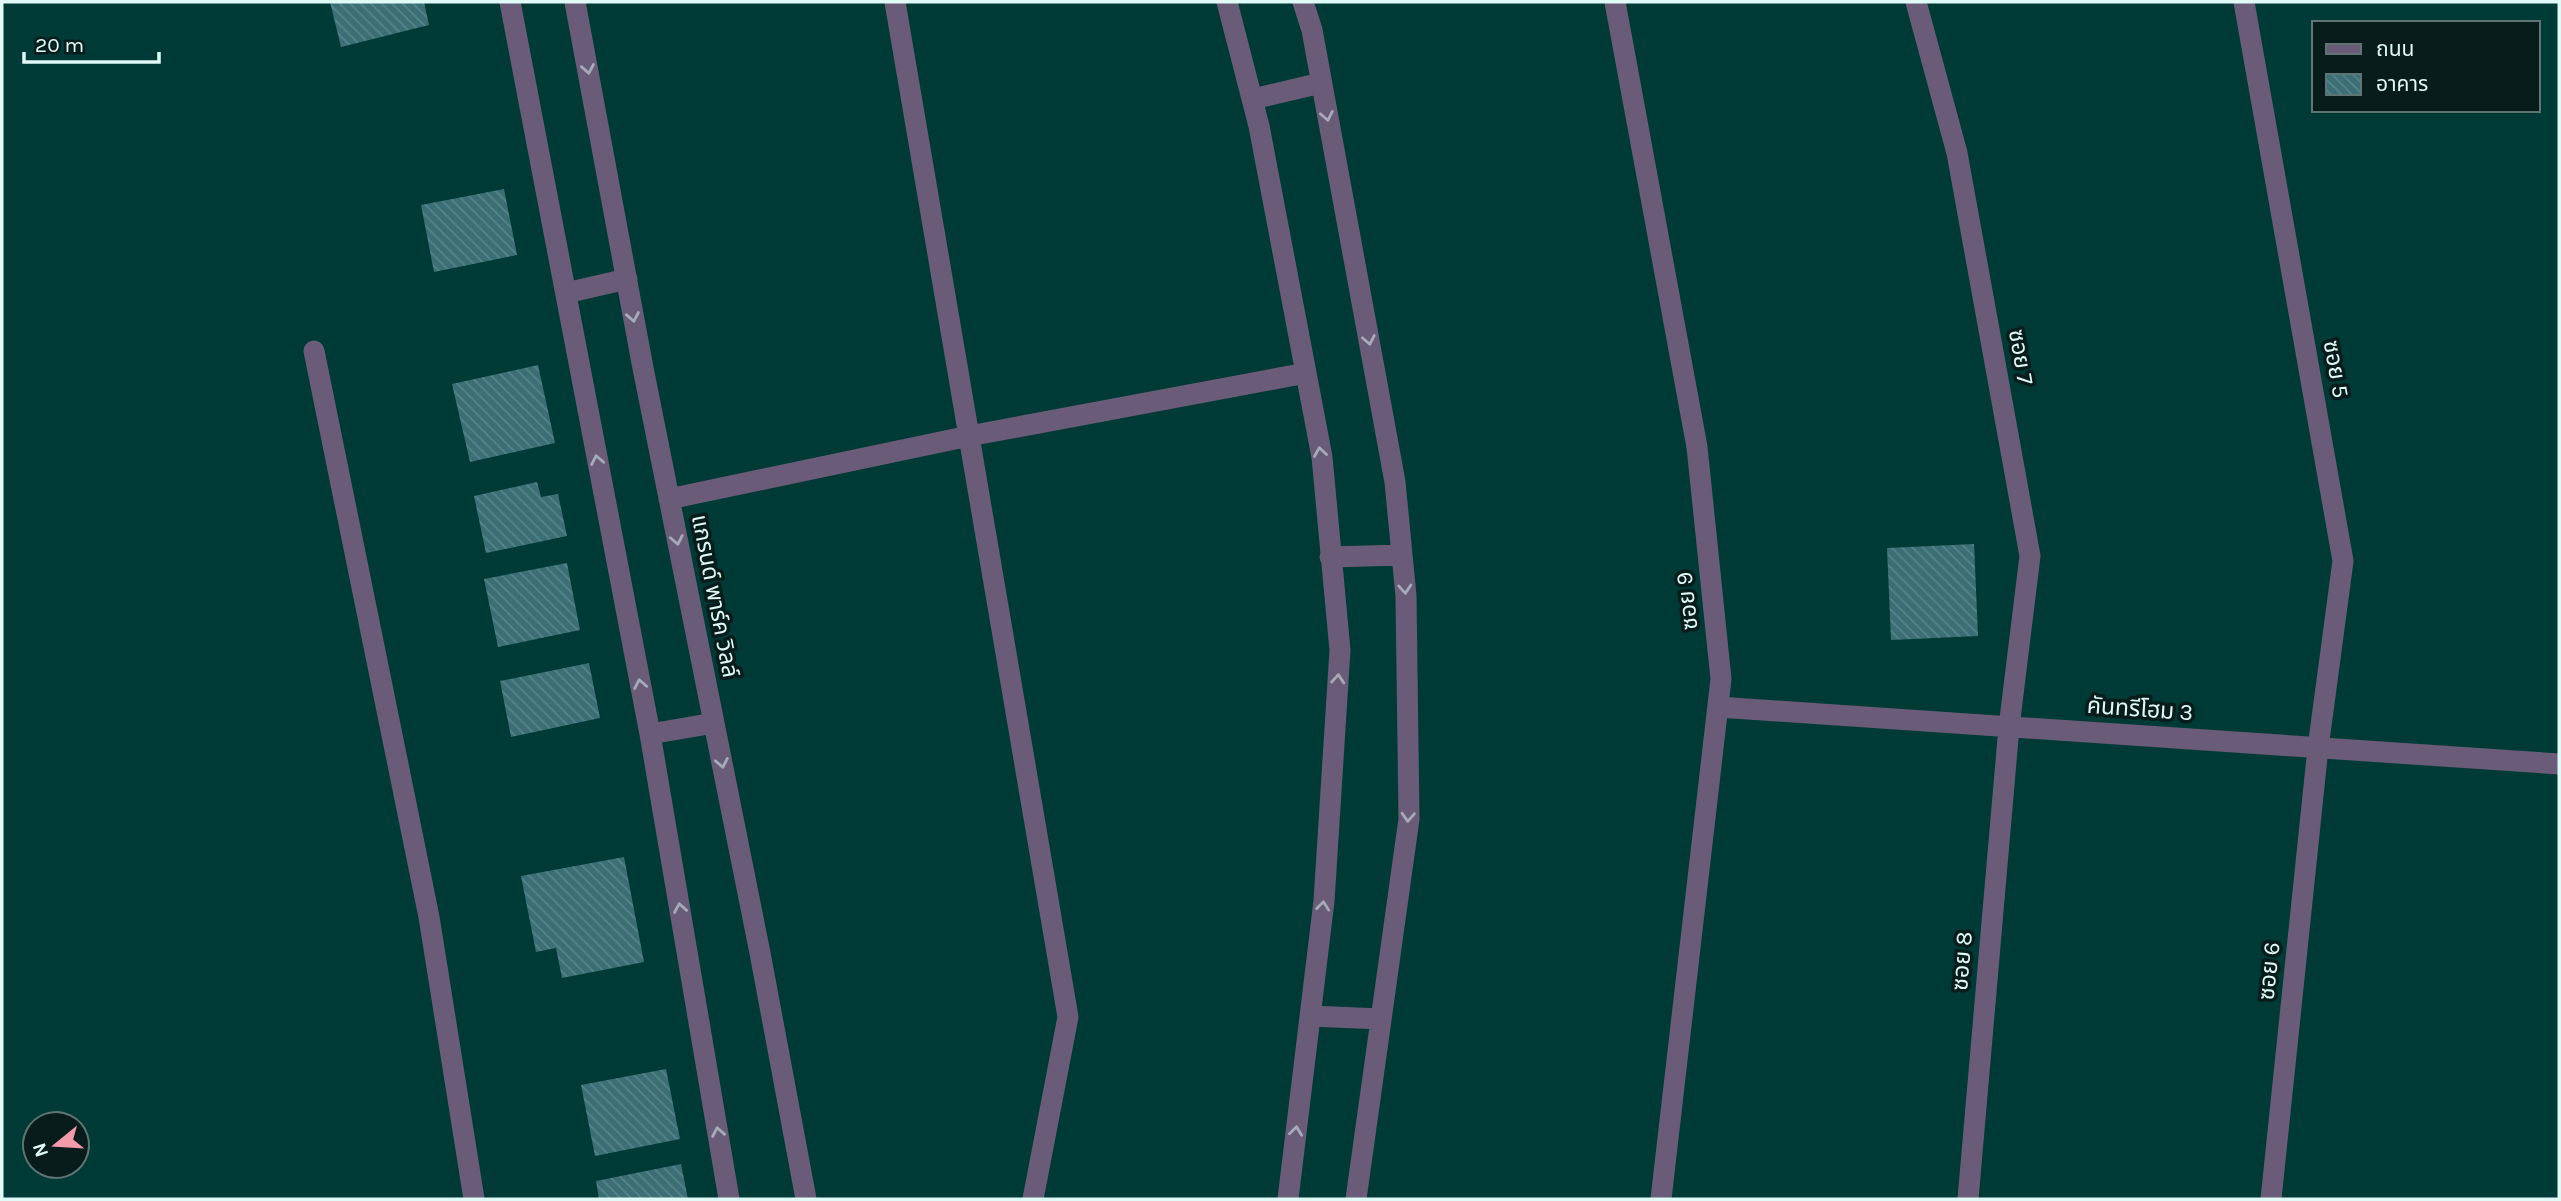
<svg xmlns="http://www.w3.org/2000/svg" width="2561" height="1201" viewBox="0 0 2561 1201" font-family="Karla,'Noto Sans Thai',sans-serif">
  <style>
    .building { fill: url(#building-back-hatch) }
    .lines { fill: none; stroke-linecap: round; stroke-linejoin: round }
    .service { stroke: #6a5c78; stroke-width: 21 }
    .minor { stroke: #6a5c78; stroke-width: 21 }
    .oneway { stroke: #a5abb8 }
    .labels { text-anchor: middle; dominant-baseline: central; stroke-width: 7; stroke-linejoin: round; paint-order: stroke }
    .street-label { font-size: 23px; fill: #e0faf7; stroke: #081d1b }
  </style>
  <defs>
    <pattern id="building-back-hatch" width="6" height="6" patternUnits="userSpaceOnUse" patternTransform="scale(1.75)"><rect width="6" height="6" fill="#3b6e75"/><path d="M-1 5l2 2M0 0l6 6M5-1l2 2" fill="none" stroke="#578489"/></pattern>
  </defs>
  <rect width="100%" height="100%" fill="#003a36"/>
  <path class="building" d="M330,2H424L429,25L341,47Z
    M504,189L517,255L434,272L421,205Z
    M538,365L555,443L470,462L452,384Z
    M537,482L541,497L558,494L567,536L486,553L474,496Z
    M1974,544L1978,636L1891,640L1887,548Z
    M567,563L580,630L498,647L484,579Z
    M589,663L600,718L511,737L500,681Z
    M624,857L644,962L562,978L556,948L536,952L521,876Z
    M666,1069L680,1139L595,1156L581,1085Z
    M681,1164L688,1199H599L596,1181Z"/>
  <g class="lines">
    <path class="service" d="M314,351L429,917L474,1199"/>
    <path class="minor" d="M510,2L650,734L729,1199
      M575,2L643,368L760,953L806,1199
      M895,2L1068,1017L1033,1199
      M1227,2L1259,126L1322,457L1340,650L1324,901L1288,1199
      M1303,2L1312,30L1395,482L1406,596L1409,819L1356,1199
      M1615,2L1697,447L1721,679L1661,1199
      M1916,2L1957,153L2030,556L2009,727L1968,1199
      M2244,2L2343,561L2318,748L2271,1199
      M1253,99L1321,83
      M566,293L627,279
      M669,499L969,436L1306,373
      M1330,557L1402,555
      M1718,707L2559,764
      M650,734L714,723
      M1310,1016L1381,1019"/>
  </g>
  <defs><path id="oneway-chevron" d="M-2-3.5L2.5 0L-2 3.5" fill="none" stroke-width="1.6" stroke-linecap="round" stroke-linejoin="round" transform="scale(1.75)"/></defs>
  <g class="oneway">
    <use href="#oneway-chevron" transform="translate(588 69) rotate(80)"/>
    <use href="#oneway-chevron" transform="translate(1327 116) rotate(79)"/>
    <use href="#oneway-chevron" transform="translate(633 317) rotate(80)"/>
    <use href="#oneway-chevron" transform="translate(1369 340) rotate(79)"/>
    <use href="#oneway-chevron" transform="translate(1320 452) rotate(-99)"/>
    <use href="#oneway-chevron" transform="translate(597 460) rotate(-101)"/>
    <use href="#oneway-chevron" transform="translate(677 540) rotate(79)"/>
    <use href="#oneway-chevron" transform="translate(1405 589) rotate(86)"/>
    <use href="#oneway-chevron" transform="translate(1338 679) rotate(-86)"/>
    <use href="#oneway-chevron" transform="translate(640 684) rotate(-101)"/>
    <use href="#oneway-chevron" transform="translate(722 763) rotate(79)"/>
    <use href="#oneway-chevron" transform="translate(1408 817) rotate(93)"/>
    <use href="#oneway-chevron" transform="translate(1323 906) rotate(-84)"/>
    <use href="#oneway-chevron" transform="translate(680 908) rotate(-100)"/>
    <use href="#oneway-chevron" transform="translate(1296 1131) rotate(-83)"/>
    <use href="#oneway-chevron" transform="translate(718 1132) rotate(-100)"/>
  </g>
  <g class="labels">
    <g class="street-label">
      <text transform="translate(2021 357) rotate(80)">ซอย 7</text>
      <text transform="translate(2336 369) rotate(80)">ซอย 5</text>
      <text transform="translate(715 596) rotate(79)">แกรนด์ พาร์ค วิลล์</text>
      <text transform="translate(1687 601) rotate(-96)">ซอย 9</text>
      <text transform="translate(2140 709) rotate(4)">คันทรีโฮม 3</text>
      <text transform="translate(1962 961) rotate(-85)">ซอย 8</text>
      <text transform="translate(2269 971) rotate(-84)">ซอย 6</text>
    </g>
  </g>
  <rect width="2561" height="1201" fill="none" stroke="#e0faf7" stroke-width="7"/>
  <rect x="2312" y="21" width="228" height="91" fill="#081d1b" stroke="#5e7573" stroke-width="2"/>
  <rect x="2326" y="44" width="35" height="10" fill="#6a5c78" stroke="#5e7573" stroke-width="2"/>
  <text x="2376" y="56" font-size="21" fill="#e0faf7">ถนน</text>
  <rect x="2326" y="74" width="35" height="21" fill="url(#building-back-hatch)" stroke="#5e7573" stroke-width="2"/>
  <text x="2376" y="91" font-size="21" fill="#e0faf7">อาคาร</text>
  <g transform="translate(56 1145) rotate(252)"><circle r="33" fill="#081d1b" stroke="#5e7573" stroke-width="2"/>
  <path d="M0-5L12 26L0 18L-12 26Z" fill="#f39aab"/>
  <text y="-10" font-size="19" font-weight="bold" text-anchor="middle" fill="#e0faf7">N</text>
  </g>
  <path d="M24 52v10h135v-10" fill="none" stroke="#e0faf7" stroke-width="3.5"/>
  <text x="35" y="52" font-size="21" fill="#e0faf7" stroke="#081d1b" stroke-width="5" paint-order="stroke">20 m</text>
</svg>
